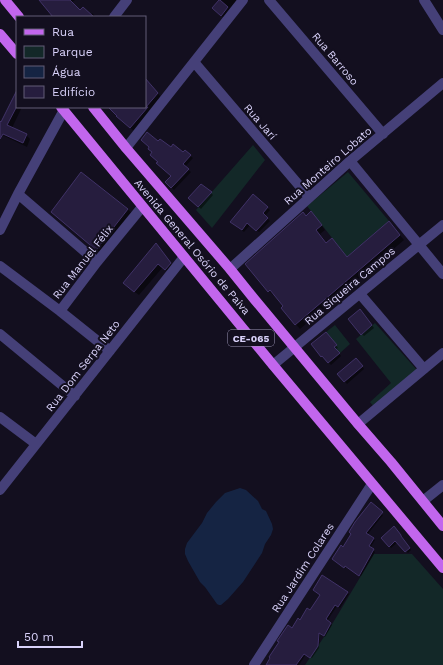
<svg xmlns="http://www.w3.org/2000/svg" width="443" height="665" viewBox="0 0 443 665" font-family="'Work Sans',sans-serif">
  <style>
    .green { fill: #132828 }
    .water { fill: #152443 }
    .shadow { fill: #0007 }
    .building { fill: #261d3e; stroke: #403267 }
    .lines { fill: none; stroke-linecap: round; stroke-linejoin: round }
    .minor { stroke: #454078; stroke-width: 10 }
    .major { stroke: #c266ed; stroke-width: 10 }
    .labels { text-anchor: middle; dominant-baseline: central; stroke-width: 4; stroke-linejoin: round; paint-order: stroke }
    .shield { fill: #130f1f; stroke: #9e98b8; stroke-width: 1 }
    .shield-label { font-size: 10px; font-weight: bold; fill: #d9d2fa }
    .street-label { font-size: 11px; fill: #d9d2fa; stroke: #130f1f }
  </style>
  <rect width="100%" height="100%" fill="#130f1f"/>
  <path class="green" d="M253,145L265,160L212,228L196,210Z
    M348,172L389,221L347,257L307,206Z
    M375,323L417,370L374,407L370,402L391,383L356,339Z
    M335,325L350,344L340,353L334,347L326,332Z
    M374,554H412L443,589V665H305L328,631Z"/>
  <path class="water" d="M240,488L246,490L258,501L262,509L266,511L272,524L273,529L271,535L265,544L262,553L243,582L228,599L221,605H219L217,604L205,587L200,582L188,561L185,554V549L187,543L202,523L207,513L216,502L225,493Z"/>
  <path class="shadow" d="M41,0H75L71,3L81,11L91,15L92,13L96,17H55Z
    M221,0H237L224,18L213,8Z
    M145,79L161,97L134,131L121,120L110,107H145Z
    M17,92V107H22L12,128L26,135L30,139L27,147L0,134V125Z
    M158,143L190,156L193,158L185,167L191,172L174,190L166,182L172,176Z
    M82,173L128,209L133,215L102,254L52,212Z
    M211,193L213,195L201,209L192,201Z
    M267,208L270,210L265,216L270,221L259,232L250,225L244,232L231,222Z
    M307,217H315L325,230L320,234L327,244L348,258L393,227L404,240L300,329L282,308L285,306L274,294L273,295L269,291Z
    M160,248L174,268L170,273L163,267L139,295L128,287Z
    M362,313L374,328L364,336L362,334Z
    M329,336L338,348L336,349L341,356L331,365L322,356L312,344Z
    M359,361L364,369L347,384L338,374Z
    M371,504L383,515L367,535L375,540L370,548L375,552L361,576L346,567V568L335,561Z
    M393,528L403,538L402,539L411,550L408,553L398,542L391,548L383,538Z
    M347,593L349,594L340,608L337,606L327,621L332,625L325,637L320,633L319,648L312,658L306,654L299,665L296,664L295,665H268L292,629L310,611Z"/>
  <path class="building" d="M39,0H70L80,10L83,7L94,17H53Z
    M219,0H220L228,7L221,16L212,8Z
    M145,78L158,93L146,107H148L130,128L116,116H117L108,107H145Z
    M17,90V106L7,125L27,134L23,143L3,134L0,139V121L1,122Z
    M147,132L158,141L160,139L171,147L173,144L183,152L185,150L191,155L183,164L189,169L171,188L165,182L171,176L156,163L158,162L150,155L152,152L148,149L149,147L141,140Z
    M81,172L128,209L96,250L51,212Z
    M201,184L212,192L198,207L188,198Z
    M253,194L268,207L263,213L268,218L256,231L247,223L242,230L230,222Z
    M311,211L322,225L316,230L326,243L332,238L347,257L389,221L400,235L295,325L281,308L283,306L270,290L268,292L245,264L303,212L306,216Z
    M156,243L171,263L165,270L158,264L134,292L123,283Z
    M360,309L372,325L361,335L348,319Z
    M326,332L337,345L334,347L340,353L328,363L322,356L321,357L311,344Z
    M356,358L363,366L344,382L337,374Z
    M371,502L383,512L366,533L374,538L369,546L374,549L359,576L345,566L344,568L332,559L341,545L343,547L351,534L349,532L355,522Z
    M394,526L401,535V536L410,548L405,552L395,541L389,547L381,538Z
    M322,575L348,592L338,607L335,605L326,619L331,623L324,636L319,633L318,646L310,658L304,654L296,665H266L270,658L269,657L279,642L277,641L288,625L292,628L298,618L300,620L307,608L310,610L320,595L313,590Z"/>
  <g class="lines">
    <path class="minor" d="M269,0L383,134
      M424,0L443,30
      M114,17L127,0
      M194,62L309,197
      M126,148L243,0
      M350,161L443,274
      M18,194L97,262
      M0,230L18,194L64,110
      M0,266L60,311L97,262L142,207
      M230,269L350,161L443,83
      M360,294L424,369
      M60,311L110,351
      M0,334L75,396
      M273,365L443,225
      M0,417L36,444
      M358,424L443,353
      M0,490L184,257
      M423,501L443,485
      M254,665L372,484"/>
    <path class="major" d="M5,0L19,17
      M0,34L17,54
      M61,107L273,365L443,568
      M93,107L126,148L230,269L255,300L358,424L391,462L443,526"/>
  </g>
  <g class="labels">
    <rect class="shield" x="228" y="330" width="46" height="16" rx="3"/>
    <g class="shield-label">
      <text x="251" y="338">CE-065</text>
    </g>
    <g class="street-label">
      <text transform="translate(335 59) rotate(50)">Rua Barroso</text>
      <text transform="translate(260 122) rotate(49)">Rua Jarí</text>
      <text transform="translate(328 166) rotate(-41)">Rua Monteiro Lobato</text>
      <text transform="translate(192 247) rotate(50)">Avenida General Osório de Paiva</text>
      <text transform="translate(83 262) rotate(-52)">Rua Manuel Félix</text>
      <text transform="translate(350 286) rotate(-40)">Rua Siqueira Campos</text>
      <text transform="translate(83 366) rotate(-52)">Rua Dom Serpa Neto</text>
      <text transform="translate(303 568) rotate(-57)">Rua Jardim Colares</text>
    </g>
  </g>
  <rect x="16" y="16" width="130" height="92" fill="#130f1f" stroke="#625d77"/>
  <rect x="24" y="29" width="20" height="6" fill="#c266ed" stroke="#625d77"/>
  <text x="52" y="36" font-size="12" fill="#d9d2fa">Rua</text>
  <rect x="24" y="46" width="20" height="12" fill="#132828" stroke="#625d77"/>
  <text x="52" y="56" font-size="12" fill="#d9d2fa">Parque</text>
  <rect x="24" y="66" width="20" height="12" fill="#152443" stroke="#625d77"/>
  <text x="52" y="76" font-size="12" fill="#d9d2fa">Água</text>
  <rect x="24" y="86" width="20" height="12" fill="#261d3e" stroke="#625d77"/>
  <text x="52" y="96" font-size="12" fill="#d9d2fa">Edifício</text>
  <path d="M18 641v6h64v-6" fill="none" stroke="#d9d2fa" stroke-width="2"/>
  <text x="24" y="641" font-size="12" fill="#d9d2fa" stroke="#130f1f" stroke-width="3" paint-order="stroke">50 m</text>
</svg>
